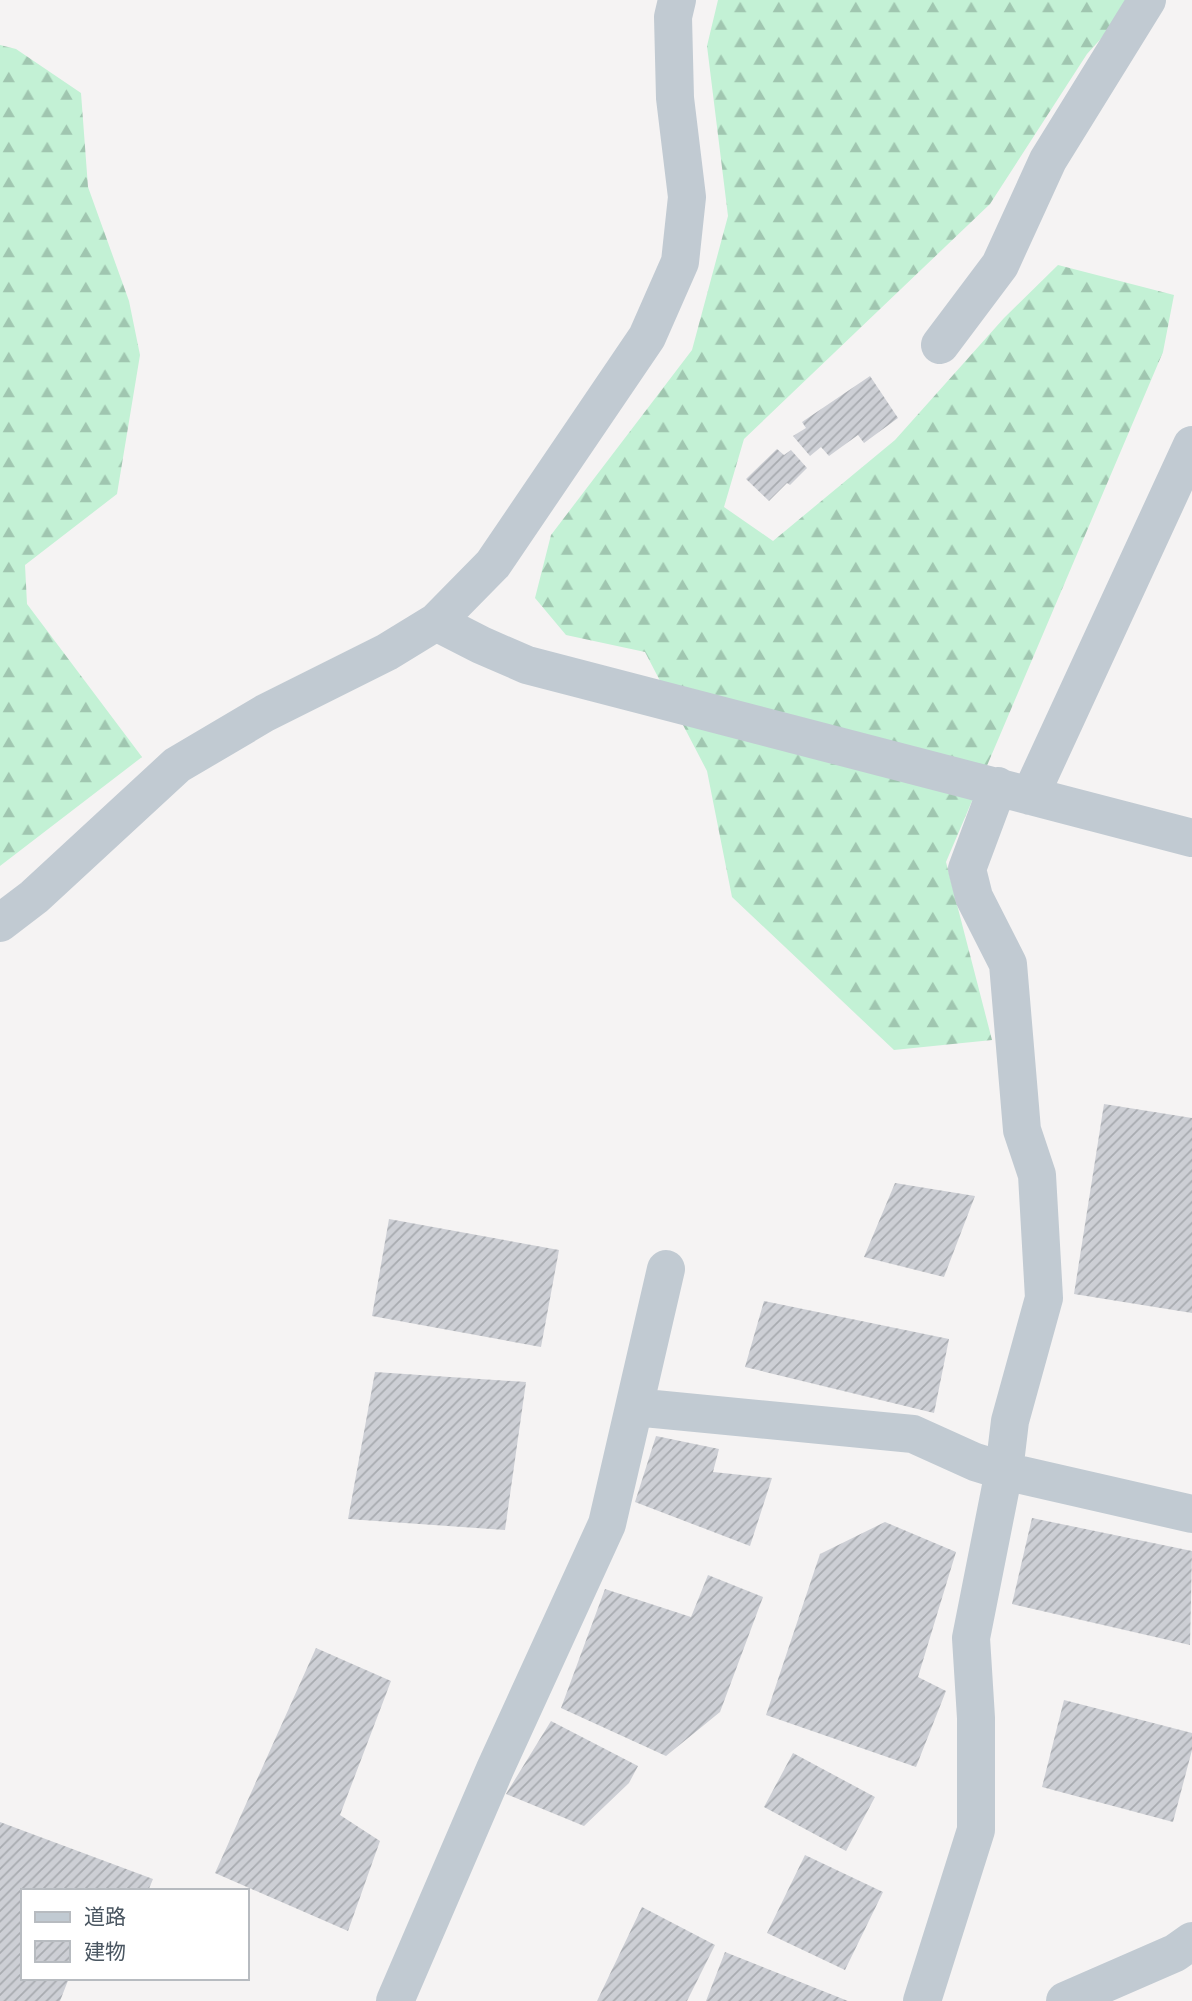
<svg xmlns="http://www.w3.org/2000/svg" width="1192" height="2001" viewBox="0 0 1192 2001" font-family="Roboto,'Noto Sans JP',sans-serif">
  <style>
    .forest { fill: url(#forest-firs) }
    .building { fill: url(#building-hatch) }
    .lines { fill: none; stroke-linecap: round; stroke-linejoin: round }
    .minor { stroke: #c1cad2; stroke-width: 38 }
  </style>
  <defs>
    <pattern id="forest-firs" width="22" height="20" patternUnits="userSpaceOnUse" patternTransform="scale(1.75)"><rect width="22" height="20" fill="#c3f1d5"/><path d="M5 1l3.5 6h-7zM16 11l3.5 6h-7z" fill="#a0c6b0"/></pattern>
    <pattern id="building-hatch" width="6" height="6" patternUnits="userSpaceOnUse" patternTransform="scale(1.75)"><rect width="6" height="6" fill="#cdcfd5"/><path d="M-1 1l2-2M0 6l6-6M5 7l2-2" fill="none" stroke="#a8abb0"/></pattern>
  </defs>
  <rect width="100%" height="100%" fill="#f5f3f3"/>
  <path class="forest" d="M718,0H1136L1087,54L990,204L744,439L724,507L773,541L895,440L1004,318L1058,265L1174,295L1163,352L946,862L992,1040L894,1050L732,897L707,771L645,652L566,635L535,598L551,535L692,350L728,216L707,46Z
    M0,45L16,49L81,93L88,187L129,301L140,355L117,494L25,565L27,604L142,757L0,866Z"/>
  <path class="building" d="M870,376L898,418L864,443L858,435L829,456L821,447L810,456L793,436L806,428L802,422Z
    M777,449L784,455L791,450L807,468L790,485L787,483L769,501L746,479Z
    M1104,1104L1192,1118V1313L1074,1294Z
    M895,1183L975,1196L944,1277L864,1257Z
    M389,1219L559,1250L541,1347L372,1316Z
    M764,1301L949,1339L934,1413L745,1367Z
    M375,1372L526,1382L505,1530L348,1519Z
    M656,1436L719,1449L713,1472L772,1478L750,1546L635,1502Z
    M1032,1518L1192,1551L1190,1645L1012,1604Z
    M885,1522L956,1552L918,1677L946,1691L916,1767L766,1715L820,1554Z
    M708,1575L763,1597L720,1712L666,1756L561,1708L605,1589L691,1617Z
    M316,1648L391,1681L340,1815L380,1841L348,1931L215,1873Z
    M1064,1700L1192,1733V1750L1173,1822L1042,1787Z
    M551,1721L638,1766L629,1783L584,1826L506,1794Z
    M793,1753L875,1797L846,1851L764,1807Z
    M0,1822L153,1879L148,1891H23V1978H69L60,2001H0Z
    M805,1855L883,1892L845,1970L767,1933Z
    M642,1907L715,1945L687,2001H597Z
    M725,1952L848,2001H706Z"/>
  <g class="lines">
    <path class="minor" d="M940,345L1000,265L1048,160L1147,0
      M436,622L481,645L527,665L1192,838
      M1030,796L1192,445
      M0,923L34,897L177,765L265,713L387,652L436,622L493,564L647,337L680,262L687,197L675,98L673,17L677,0
      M634,1407L913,1434L975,1462L1004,1471L1192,1514
      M395,2001L495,1769L607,1524L666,1269
      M922,2001L976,1830V1718L971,1638L1004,1471L1010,1421L1044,1298L1037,1175L1022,1130L1008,964L974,897L967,869L998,786
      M1065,2001L1175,1953L1192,1941"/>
  </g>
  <rect x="21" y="1889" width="228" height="91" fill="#ffffff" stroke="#b7bbc0" stroke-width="2"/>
  <rect x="35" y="1912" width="35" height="10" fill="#c1cad2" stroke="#b7bbc0" stroke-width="2"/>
  <text x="84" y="1924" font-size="21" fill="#4a5661">道路</text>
  <rect x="35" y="1941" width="35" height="21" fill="url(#building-hatch)" stroke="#b7bbc0" stroke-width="2"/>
  <text x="84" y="1959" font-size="21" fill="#4a5661">建物</text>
</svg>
